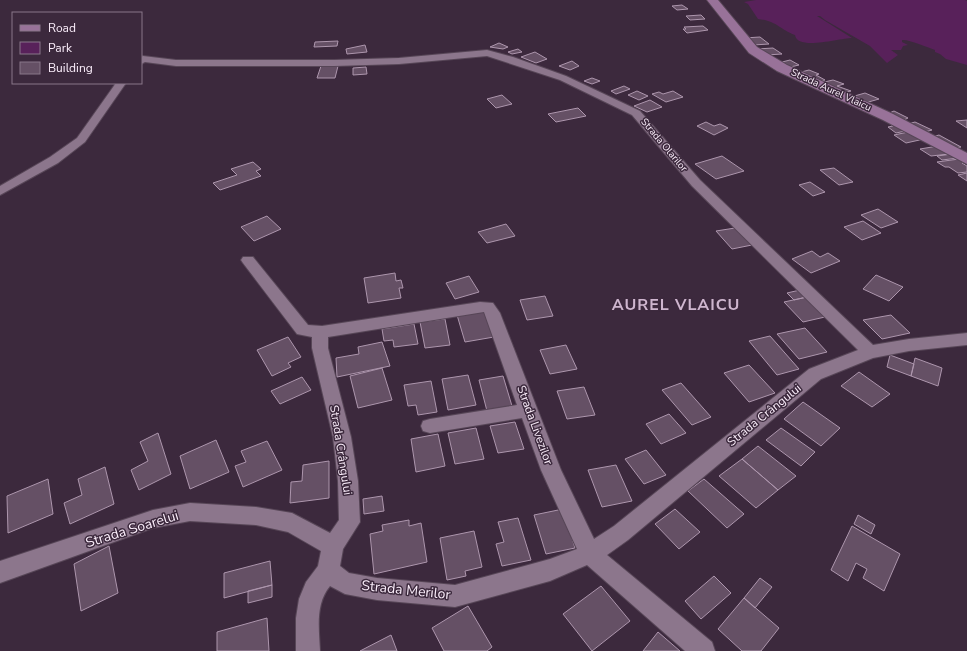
<svg xmlns="http://www.w3.org/2000/svg" width="967" height="651" viewBox="0 0 967 651" font-family="'Nunito Sans',sans-serif">
  <style>
    .green { fill: #58215a }
    .building { fill: #655065; stroke: #ad96ad }
    .lines { fill: none; stroke-linecap: round; stroke-linejoin: round }
    .street-casing { stroke: #574657; stroke-width: 2 }
    .secondary-casing { stroke: #574657; stroke-width: 2 }
    .street { fill: #8c768c; fill-rule: evenodd }
    .secondary { fill: #987299; fill-rule: evenodd }
    .labels { text-anchor: middle; dominant-baseline: central; stroke-width: 3; stroke-linejoin: round; paint-order: stroke }
    .far-street-label { font-size: 10px; fill: #faedfa; stroke: #3c293d }
    .street-label { font-size: 12px; fill: #faedfa; stroke: #3c293d }
    .near-street-label { font-size: 14px; fill: #faedfa; stroke: #3c293d }
    .district-label { font-size: 16px; font-weight: bold; letter-spacing: 1px; fill: #cfb6cf; stroke: #3c293d }
  </style>
  <rect width="100%" height="100%" fill="#3c293d"/>
  <path class="green" d="M756,0H965L967,1V65L946,59L940,54L935,52V50C927,47 908,39 902,40V42L908,45L903,46L901,50H891L898,55L887,63L870,46L825,20L820,16H817L852,38C840,38 797,51 795,35C779,29 777,21 758,19L748,4L744,2Z"/>
  <path class="building" d="M682,5L688,9L677,10L672,6Z
    M701,15L705,19L690,20L686,16Z
    M703,26L708,30L687,33L683,29H686L684,27Z
    M760,37L769,44L753,45L744,38Z
    M338,41L337,46L314,47L315,42Z
    M499,43L508,47L503,49L490,47Z
    M365,45L367,52L347,54L346,49Z
    M773,48L782,54L766,55L757,49Z
    M518,49L522,52L512,54L508,52Z
    M535,52L547,59L536,63L521,57Z
    M790,60L799,65L786,68L778,63Z
    M572,61L579,66L570,70L559,66Z
    M321,66H338L335,78H317Z
    M366,67L367,74L353,75V68Z
    M809,70L819,74L816,75L825,80L817,82L797,73Z
    M592,78L600,81L592,84L584,81Z
    M833,80L844,84L837,86L851,91L842,93L820,83Z
    M624,86L630,89L616,94L611,91Z
    M637,91L648,96L639,100L628,95Z
    M673,91L683,97L666,102L652,94L659,92L663,94Z
    M865,93L879,99L865,103L851,97Z
    M502,95L512,104L496,108L487,99Z
    M650,100L662,107L647,112L634,106Z
    M578,108L586,116L556,122L548,114Z
    M894,111L908,118L902,121L887,114Z
    M967,120V128L956,121Z
    M706,122L714,126L720,124L728,128L714,135L697,126Z
    M915,122L932,130L925,132L908,124Z
    M897,123L910,130L896,133L888,127L893,126L890,124Z
    M913,131L924,139L906,143L894,135Z
    M939,135L961,147L954,148L932,137Z
    M938,146L949,154L931,156L920,149Z
    M952,154L958,158L942,160L937,156Z
    M722,156L744,171L716,179L695,164Z
    M959,159L965,162L962,163L967,166V172L958,173L949,167H945L937,162Z
    M253,162L261,169L256,171L261,176L220,190L213,183L237,175L231,169Z
    M834,168L853,182L839,185L820,170Z
    M967,173V181L958,175Z
    M810,182L825,192L813,196L799,185Z
    M878,209L898,222L881,228L861,215Z
    M267,216L281,229L254,241L241,227Z
    M863,221L881,233L862,240L844,227Z
    M506,224L515,236L487,243L478,232Z
    M735,228L752,245L732,249L716,231Z
    M812,251L820,257L828,253L840,261L811,273L792,259Z
    M395,273L396,281L401,280L403,288H399L401,298L368,303L364,278Z
    M876,275L903,287L889,301L863,289Z
    M469,276L479,292L455,299L446,283Z
    M800,290L807,297L794,300L787,293Z
    M545,296L553,316L527,320L520,300Z
    M807,297L825,317L803,322L784,302Z
    M485,310L494,337L465,342L457,315Z
    M891,315L910,333L882,339L863,320Z
    M445,319L450,345L425,348L420,322Z
    M414,324L418,344L394,347L393,340L384,341L382,329Z
    M805,328L827,352L799,359L777,334Z
    M770,336L799,369L777,375L749,341Z
    M288,337L301,357L288,363L291,367L272,376L257,350Z
    M382,342L390,366L337,377L336,358L359,354L358,347Z
    M566,345L577,369L550,374L540,350Z
    M890,355L914,364L911,376L887,367Z
    M915,358L942,368L938,386L911,376Z
    M749,365L775,393L749,402L724,373Z
    M382,368L392,400L358,408L350,376Z
    M859,372L890,394L872,407L841,386Z
    M468,375L476,405L448,410L442,379Z
    M503,376L512,406L487,411L479,380Z
    M302,377L311,390L280,404L271,391Z
    M431,381L437,412L418,415L416,405L408,406L404,385Z
    M681,383L711,417L692,425L662,390Z
    M584,387L595,415L567,419L557,391Z
    M803,402L840,428L821,446L784,419Z
    M669,414L686,433L661,444L646,424Z
    M515,422L524,449L498,453L490,426Z
    M476,428L484,459L455,464L448,433Z
    M781,428L815,452L801,466L766,440Z
    M158,433L171,474L139,490L131,470L148,461L140,442Z
    M438,434L445,466L416,472L411,439Z
    M216,440L229,472L190,489L180,456Z
    M267,441L282,470L243,487L235,466L246,462L241,451Z
    M758,446L796,476L778,490L742,459Z
    M646,450L666,475L644,484L625,459Z
    M742,459L778,490L756,508L719,476Z
    M329,461V498L290,503L291,482L302,481L303,465Z
    M616,465L632,501L602,507L588,470Z
    M105,467L114,504L70,524L64,503L82,495L78,479Z
    M48,479L53,514L8,533L7,496Z
    M704,479L744,514L727,528L688,491Z
    M382,496L384,511L364,514L363,499Z
    M563,509L575,548L546,554L534,515Z
    M675,509L700,532L679,549L655,524Z
    M858,515L875,525L871,534L854,524Z
    M518,518L531,560L502,566L496,544L504,542L498,522Z
    M409,520V526L421,523L427,562L374,574L370,534L383,531L382,525Z
    M852,526L900,554L884,591L863,578L867,569L856,563L848,581L831,570Z
    M474,531L482,567L465,571L466,576L447,580L440,538Z
    M109,546L118,593L81,611L74,564Z
    M270,561L272,585L224,598V573Z
    M714,576L731,593L701,619L685,601Z
    M760,578L772,587L755,608L744,598Z
    M272,585V597L248,603V591Z
    M601,586L630,621L592,651L563,614Z
    M744,598L779,628L761,651H742L718,629Z
    M468,606L492,647L487,651H444L432,628Z
    M267,618L269,651H217V632Z
    M658,632L680,651H643Z
    M391,635L397,651H360Z"/>
  <g class="lines">
    <defs>
      <path id="street" d="M487,50L513,57L566,76L640,111L700,180L873,345L909,339L967,333V345L909,351L873,358L821,379L628,540L607,555L712,642L715,651H685L587,565L550,581L455,607L377,600L345,594L330,586C315,604 319,629 320,651H296V618L299,599L306,582L318,566L321,551L288,532L256,525L190,521L153,528L0,583V561L153,510L190,503L256,507L292,513L330,533L339,520L338,481L333,437L312,348V337L297,334L243,263L241,260L243,257H253L308,325L322,326L480,302L493,303L500,313L561,470L594,539L614,526L809,369L858,350L692,186L632,115L560,80L487,56L399,64L334,66H176L145,62L141,64V57L143,56L176,60H334L399,58ZM484,312L517,405L430,419L423,421L421,426L423,431L430,433L522,418L541,470L577,549L550,559L455,585L377,578L349,573L340,566L343,549L360,522L358,481L351,437L328,348V337Z
        M116,83H126L85,142L58,163L0,195V186L50,157L77,138Z"/>
      <path id="secondary" d="M707,0H718L757,47L787,65L893,114L967,153V164L883,120L777,71L749,53Z"/>
    </defs>
    <use href="#street" class="street-casing"/>
    <use href="#secondary" class="secondary-casing"/>
    <use href="#street" class="street"/>
    <use href="#secondary" class="secondary"/>
  </g>
  <g class="labels">
    <g class="far-street-label">
      <text transform="translate(831 90) rotate(25)">Strada Aurel Vlaicu</text>
      <text transform="translate(664 145) rotate(50)">Strada Olarilor</text>
    </g>
    <g class="street-label">
      <text transform="translate(764 415) rotate(-39)">Strada Crângului</text>
      <text transform="translate(535 425) rotate(70)">Strada Livezilor</text>
      <text transform="translate(341 450) rotate(81)">Strada Crângului</text>
    </g>
    <g class="near-street-label">
      <text transform="translate(132 529) rotate(-17)">Strada Soarelui</text>
      <text transform="translate(406 590) rotate(6)">Strada Merilor</text>
    </g>
    <g class="district-label">
      <text x="676" y="305">AUREL VLAICU</text>
    </g>
  </g>
  <rect x="12" y="12" width="130" height="72" fill="#3c293d" stroke="#887789"/>
  <rect x="20" y="25" width="20" height="6" fill="#987299" stroke="#887789"/>
  <text x="48" y="32" font-size="12" fill="#faedfa">Road</text>
  <rect x="20" y="42" width="20" height="12" fill="#58215a" stroke="#887789"/>
  <text x="48" y="52" font-size="12" fill="#faedfa">Park</text>
  <rect x="20" y="62" width="20" height="12" fill="#655065" stroke="#887789"/>
  <text x="48" y="72" font-size="12" fill="#faedfa">Building</text>
</svg>
